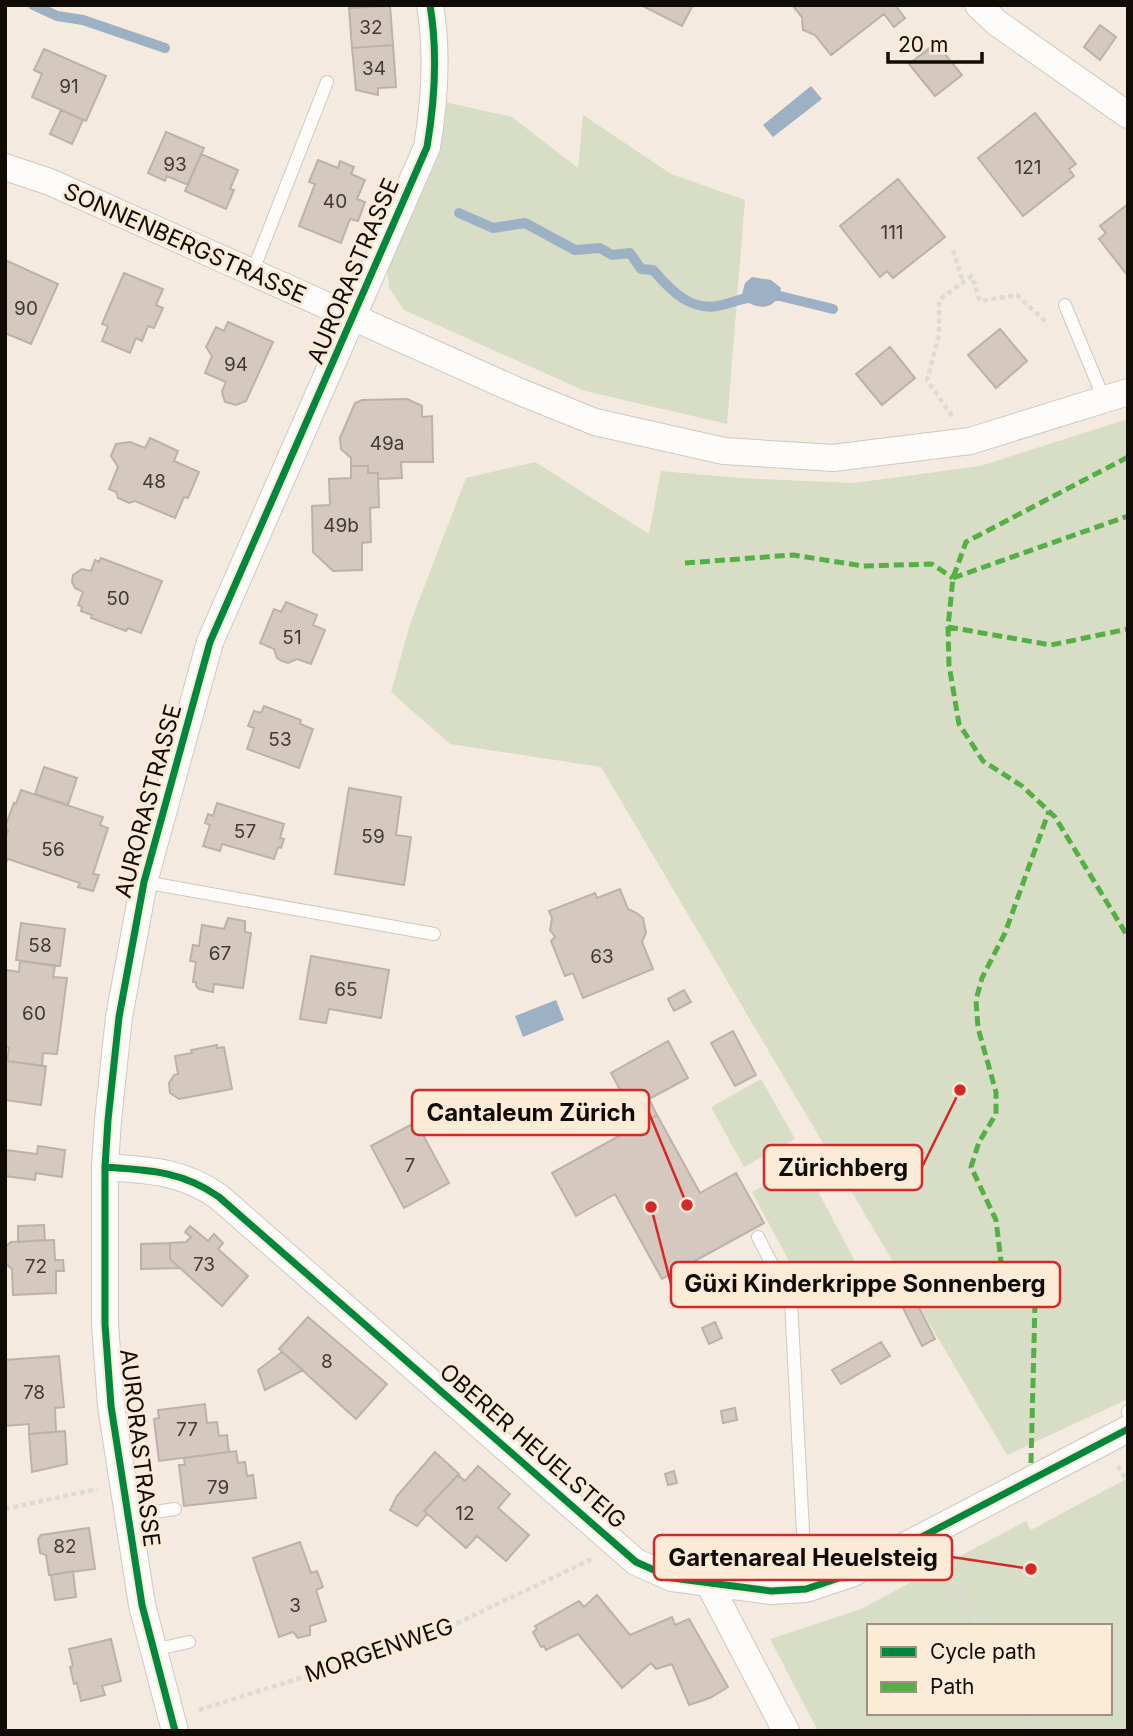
<svg xmlns="http://www.w3.org/2000/svg" width="1133" height="1736" viewBox="0 0 1133 1736" font-family="Inter,sans-serif">
  <style>
    .green { fill: #d7dec5; fill-rule: evenodd }
    .water { fill: #9cb1c4 }
    .lines { fill: none; stroke-linecap: round; stroke-linejoin: round }
    .stream { stroke: #9cb1c4; stroke-width: 10 }
    .building { fill: #d5c8bf; stroke: #bbb2ab; stroke-width: 2 }
    .lane-casing { stroke: #d0c8c0; stroke-width: 14 }
    .street-casing { stroke: #d0c8c0; stroke-width: 28 }
    .path { stroke: #dddbd7; stroke-width: 4.5; stroke-dasharray: 5 3.5; stroke-linecap: butt }
    .lane { stroke: #fdfcfa; stroke-width: 12 }
    .street { stroke: #fdfcfa; stroke-width: 26 }
    .quiet { stroke: #54b044; stroke-width: 5; stroke-dasharray: 10 5; stroke-linecap: butt }
    .cycleway-casing { stroke: #fcebd7; stroke-width: 11 }
    .cycleway { stroke: #00873e; stroke-width: 7 }
    .labels { text-anchor: middle; dominant-baseline: central; stroke-width: 6; stroke-linejoin: round; paint-order: stroke }
    .number-label { font-size: 19px; fill: #423a34 }
    .street-label { font-size: 23px; fill: #110b05; stroke: #fcebd7 }
    .leader { fill: none; stroke: #d62828; stroke-width: 2.5 }
    .callout-dot { fill: #d62828; stroke: #fcebd7; stroke-width: 2.5 }
    .callout { fill: #fcebd7; stroke: #d62828; stroke-width: 2.5 }
    .callout-label { font-size: 24px; text-anchor: middle; font-weight: bold; fill: #110b05 }
  </style>
  <rect width="100%" height="100%" fill="#f4eadf"/>
  <path class="green" d="M444,102L512,117L578,168L583,115L671,174L745,200L727,424L585,391L404,310L389,288L387,268Z
    M1128,419V1399L1007,1455L601,767L450,744L391,692L411,621L466,478L535,462L649,534L661,471L738,478L854,483L980,466Z
    M761,1079L795,1139L744,1167L711,1107Z
    M804,1165L856,1263L805,1291L752,1192Z
    M1128,1478V1731H818L770,1639L861,1609L1026,1521L1031,1530ZM869,1626H1110V1713H869Z"/>
  <path class="water" d="M811,86L822,99L773,137L763,125Z
    M752,277L771,280L781,288C777,312 756,310 741,298L745,283Z
    M556,1000L564,1020L523,1037L515,1016Z"/>
  <g class="lines">
    <path class="stream" d="M33,5L57,16L83,20L165,48
      M459,213L493,228L525,223L575,250L600,248L612,255L630,253L641,269L653,270C671,291 692,313 722,305C734,302 742,298 754,297
      M769,296H780L833,309"/>
  </g>
  <path class="building" d="M641,5H693L682,26Z
    M792,5H895L905,18L894,27L884,14L831,55L815,35L803,30L802,17Z
    M390,6L393,45L352,48L349,8Z
    M1100,25L1116,37L1100,60L1084,47Z
    M936,43L962,75L935,96L909,64Z
    M393,45L396,87L378,88V95L356,90L352,48Z
    M44,49L106,76L86,121L32,97L42,74L34,70Z
    M61,110L83,120L72,144L50,134Z
    M1035,113L1076,164L1069,169L1074,176L1023,216L978,158Z
    M166,132L204,148L188,185L167,176L165,181L148,173Z
    M201,154L238,170L230,189L234,190L226,209L185,191Z
    M318,160L338,168L340,161L354,167L351,174L365,180L357,199L365,202L358,221L350,219L341,243L299,226L315,184L309,182Z
    M898,179L945,237L893,278L887,271L880,277L840,226Z
    M1128,204V276L1099,239L1106,233L1100,226Z
    M5,260L58,284L31,344L5,333Z
    M124,273L163,289L156,305L163,308L154,328L148,326L142,341L136,338L130,353L102,341L108,326L102,324Z
    M228,322L273,342L246,401L236,405L225,402L223,396L222,391L226,382L205,373L212,356L206,347L216,327L224,331Z
    M1000,329L1027,361L996,388L968,355Z
    M890,347L915,378L882,405L856,374Z
    M407,399L422,406V417L432,416L433,462H401L402,478L378,479V473H368V466H351V458L341,449L340,438L355,403L362,400Z
    M150,438L178,451L174,461L199,472L188,498L184,497L175,518L135,501L129,503L118,498L116,492L109,489L118,467L111,456L116,444L130,442L145,448Z
    M351,466H368V473H378L379,507L370,508L371,542L362,543V570L333,571L313,552L312,506L330,505L329,479L351,478Z
    M101,558L162,581L141,633L128,628L126,631L91,618L92,615L81,611L82,607L78,605L83,592L75,588L72,582L73,575L82,569L91,571L95,560L99,562Z
    M286,602L317,615L313,625L325,630L311,664L297,659L288,663L282,661L277,658L274,649L260,643L274,609L281,612Z
    M264,706L301,720L300,724L313,729L299,768L247,749L254,728L248,726L254,711L261,713Z
    M44,767L77,778L68,805L35,794Z
    M349,788L401,797L396,835L411,837L404,885L335,874Z
    M21,790L103,817L100,825L108,828L93,874L99,875L93,891L78,887L80,883L8,859L5,864V838L8,831L5,827L14,803L16,804Z
    M217,803L284,824L280,838L284,839L281,848L278,847L274,859L222,844L220,851L203,846L210,825L205,823L208,814L213,816Z
    M620,889L628,909L635,912L643,918L646,933L642,942L653,969L583,998L573,973L565,976L551,941L555,937L550,930L552,918L549,911L595,893L597,898Z
    M228,918L245,921V932L251,933L243,988L214,984L213,992L199,989L196,986V982H193L196,962L190,961L193,945L199,946L202,925L224,929Z
    M21,923L65,929L60,966L16,960Z
    M311,956L389,970L381,1018L329,1009L326,1023L300,1019Z
    M20,961L55,966L53,977L67,978L57,1054L43,1053L42,1066L7,1061L9,1048L5,1047L6,970L19,972Z
    M684,990L691,1002L674,1011L668,999Z
    M733,1031L756,1075L735,1086L711,1043Z
    M668,1041L688,1078L649,1099L657,1115L639,1125L611,1073Z
    M217,1045V1048L224,1047L232,1089L179,1099L170,1093L169,1083L174,1075L178,1074L175,1056L192,1053L191,1050Z
    M5,1061L46,1066L41,1105L5,1100Z
    M657,1115L700,1193L736,1173L764,1223L662,1279L615,1194L576,1216L552,1173Z
    M416,1122L449,1183L404,1208L371,1146Z
    M38,1146L65,1150L62,1177L36,1173L35,1180L5,1176V1150L37,1154Z
    M44,1225L45,1240L18,1242V1226Z
    M190,1226L208,1241L214,1234L223,1243L218,1249L248,1276L222,1306L170,1259V1243L186,1242L191,1237L185,1232Z
    M54,1240L55,1260H63L64,1271H56V1293L13,1295L12,1269L5,1263V1247L11,1242Z
    M170,1243V1259L180,1268L141,1269V1244Z
    M909,1288L935,1339L922,1346L896,1294Z
    M308,1317L387,1384L356,1419L279,1349Z
    M715,1322L722,1338L709,1344L702,1328Z
    M881,1342L890,1356L841,1384L832,1370Z
    M282,1352L303,1370L265,1390L258,1370Z
    M59,1356L64,1407L55,1408L56,1432L29,1434V1424L5,1426V1360Z
    M205,1404L207,1423L217,1422L219,1436L227,1435L229,1452L159,1461L154,1419L159,1418L158,1410Z
    M735,1408L737,1420L723,1423L721,1411Z
    M65,1431L67,1464L32,1472L29,1434Z
    M236,1451L238,1463L245,1462L247,1476L253,1475L256,1498L184,1506L179,1465H185L184,1458Z
    M435,1452L459,1474L424,1511L427,1514L417,1526L390,1510L397,1496Z
    M478,1466L510,1494L498,1508L529,1535L506,1561L477,1536L466,1548L424,1511L458,1475L465,1481Z
    M674,1471L677,1483L668,1485L665,1474Z
    M89,1528L95,1569L49,1575L46,1555L40,1553L38,1539L41,1535Z
    M300,1542L311,1573L317,1571L323,1587L316,1590L326,1621L310,1626V1635L298,1638L293,1632L279,1637L253,1558Z
    M73,1571L76,1597L55,1600L51,1575Z
    M597,1595L630,1635L672,1617L675,1625L689,1619L728,1687L710,1698L689,1705L672,1664L656,1669L651,1663L622,1688L578,1634L546,1650L544,1646L541,1647L533,1632L537,1629L535,1626L579,1601L584,1607Z
    M111,1639L121,1681L102,1686L105,1695L81,1701L77,1683L74,1684L70,1667L73,1666L69,1649Z"/>
  <g class="lines">
    <defs>
      <path id="lane" d="M252,273L327,82
        M1065,305L1104,399
        M144,882L434,934
        M758,1237L791,1301L806,1589
        M1128,1411V1413
        M128,1516L175,1509
        M153,1650L189,1642"/>
      <path id="street" d="M978,5L997,23L1128,115
        M5,167L50,182L518,391L595,422L724,451L833,458L970,441L1128,392
        M105,1167C148,1170 183,1171 219,1197L636,1562L672,1578L771,1591L806,1589L851,1574L1128,1429
        M709,1584L786,1731
        M175,1731L142,1605L111,1406L105,1324V1167L108,1120L119,1017L144,882L210,642L427,147C435,100 438,53 430,5"/>
    </defs>
    <use href="#lane" class="lane-casing"/>
    <use href="#street" class="street-casing"/>
    <path class="path" d="M953,250L963,282
      M952,416L927,380L939,335V300L972,276L980,301L1017,295L1047,323
      M1118,1466L1128,1483
      M5,1509L97,1489
      M942,1558L978,1626
      M199,1710L426,1638L592,1559
      M1025,1713L1034,1731"/>
    <use href="#lane" class="lane"/>
    <use href="#street" class="street"/>
    <path class="quiet" d="M1128,457L966,542L953,578L948,627L949,665L959,724L983,761L1022,786L1055,817L1128,937
      M685,563L793,555L863,566L932,564L953,578
      M953,578L1128,516
      M948,627L1051,645L1128,629
      M1031,1463L1035,1303L1002,1270L996,1220L971,1167L979,1142L996,1114V1092L978,1028L976,1000L982,978L1005,933L1049,811"/>
    <defs>
      <path id="cycleway" d="M105,1167C148,1170 183,1171 219,1197L636,1562L672,1578L771,1591L806,1589L851,1574L1128,1429
        M175,1731L142,1605L111,1406L105,1324V1167L108,1120L119,1017L144,882L210,642L427,147C435,100 438,53 430,5"/>
    </defs>
    <use href="#cycleway" class="cycleway-casing"/>
    <use href="#cycleway" class="cycleway"/>
  </g>
  <g class="labels">
    <g class="number-label">
      <text x="371" y="27">32</text>
      <text x="374" y="68">34</text>
      <text x="69" y="86">91</text>
      <text x="175" y="164">93</text>
      <text x="1028" y="167">121</text>
      <text x="335" y="201">40</text>
      <text x="892" y="232">111</text>
      <text x="26" y="308">90</text>
      <text x="236" y="364">94</text>
      <text x="387" y="443">49a</text>
      <text x="154" y="481">48</text>
      <text x="341" y="525">49b</text>
      <text x="118" y="598">50</text>
      <text x="292" y="637">51</text>
      <text x="280" y="739">53</text>
      <text x="245" y="831">57</text>
      <text x="373" y="836">59</text>
      <text x="53" y="849">56</text>
      <text x="40" y="945">58</text>
      <text x="220" y="953">67</text>
      <text x="602" y="956">63</text>
      <text x="346" y="989">65</text>
      <text x="34" y="1013">60</text>
      <text x="410" y="1165">7</text>
      <text x="204" y="1264">73</text>
      <text x="36" y="1266">72</text>
      <text x="327" y="1361">8</text>
      <text x="34" y="1392">78</text>
      <text x="187" y="1429">77</text>
      <text x="218" y="1487">79</text>
      <text x="465" y="1513">12</text>
      <text x="65" y="1546">82</text>
      <text x="295" y="1605">3</text>
    </g>
    <g class="street-label">
      <text transform="translate(185 243) rotate(24)">SONNENBERGSTRASSE</text>
      <text transform="translate(353 271) rotate(-67)">AURORASTRASSE</text>
      <text transform="translate(148 801) rotate(-75)">AURORASTRASSE</text>
      <text transform="translate(533 1446) rotate(41)">OBERER HEUELSTEIG</text>
      <text transform="translate(140 1448) rotate(83)">AURORASTRASSE</text>
      <text transform="translate(379 1650) rotate(-19)">MORGENWEG</text>
    </g>
  </g>
  <path class="leader" d="M687 1205L649 1113M960 1090L922 1167M651 1207L671 1284M1031 1569L952 1557"/>
  <g class="callout-dot">
    <circle cx="687" cy="1205" r="7"/>
    <circle cx="960" cy="1090" r="7"/>
    <circle cx="651" cy="1207" r="7"/>
    <circle cx="1031" cy="1569" r="7"/>
  </g>
  <g class="callout">
    <rect x="412" y="1090" width="237" height="45" rx="7"/>
    <rect x="764" y="1145" width="158" height="45" rx="7"/>
    <rect x="671" y="1262" width="389" height="45" rx="7"/>
    <rect x="654" y="1535" width="298" height="45" rx="7"/>
  </g>
  <g class="callout-label">
    <text x="531" y="1121">Cantaleum Zürich</text>
    <text x="843" y="1176">Zürichberg</text>
    <text x="865" y="1292">Güxi Kinderkrippe Sonnenberg</text>
    <text x="803" y="1566">Gartenareal Heuelsteig</text>
  </g>
  <rect width="1133" height="1736" fill="none" stroke="#110b05" stroke-width="14"/>
  <rect x="867" y="1624" width="245" height="91" fill="#fcebd7" stroke="#9e9183" stroke-width="2"/>
  <rect x="881" y="1647" width="35" height="10" fill="#00873e" stroke="#9e9183" stroke-width="2"/>
  <text x="930" y="1659" font-size="21" fill="#110b05">Cycle path</text>
  <rect x="881" y="1682" width="35" height="10" fill="#54b044" stroke="#9e9183" stroke-width="2"/>
  <text x="930" y="1694" font-size="21" fill="#110b05">Path</text>
  <path d="M888 52v10h94v-10" fill="none" stroke="#110b05" stroke-width="3.5"/>
  <text x="898" y="52" font-size="21" fill="#110b05" stroke="#fcebd7" stroke-width="5" paint-order="stroke">20 m</text>
</svg>
